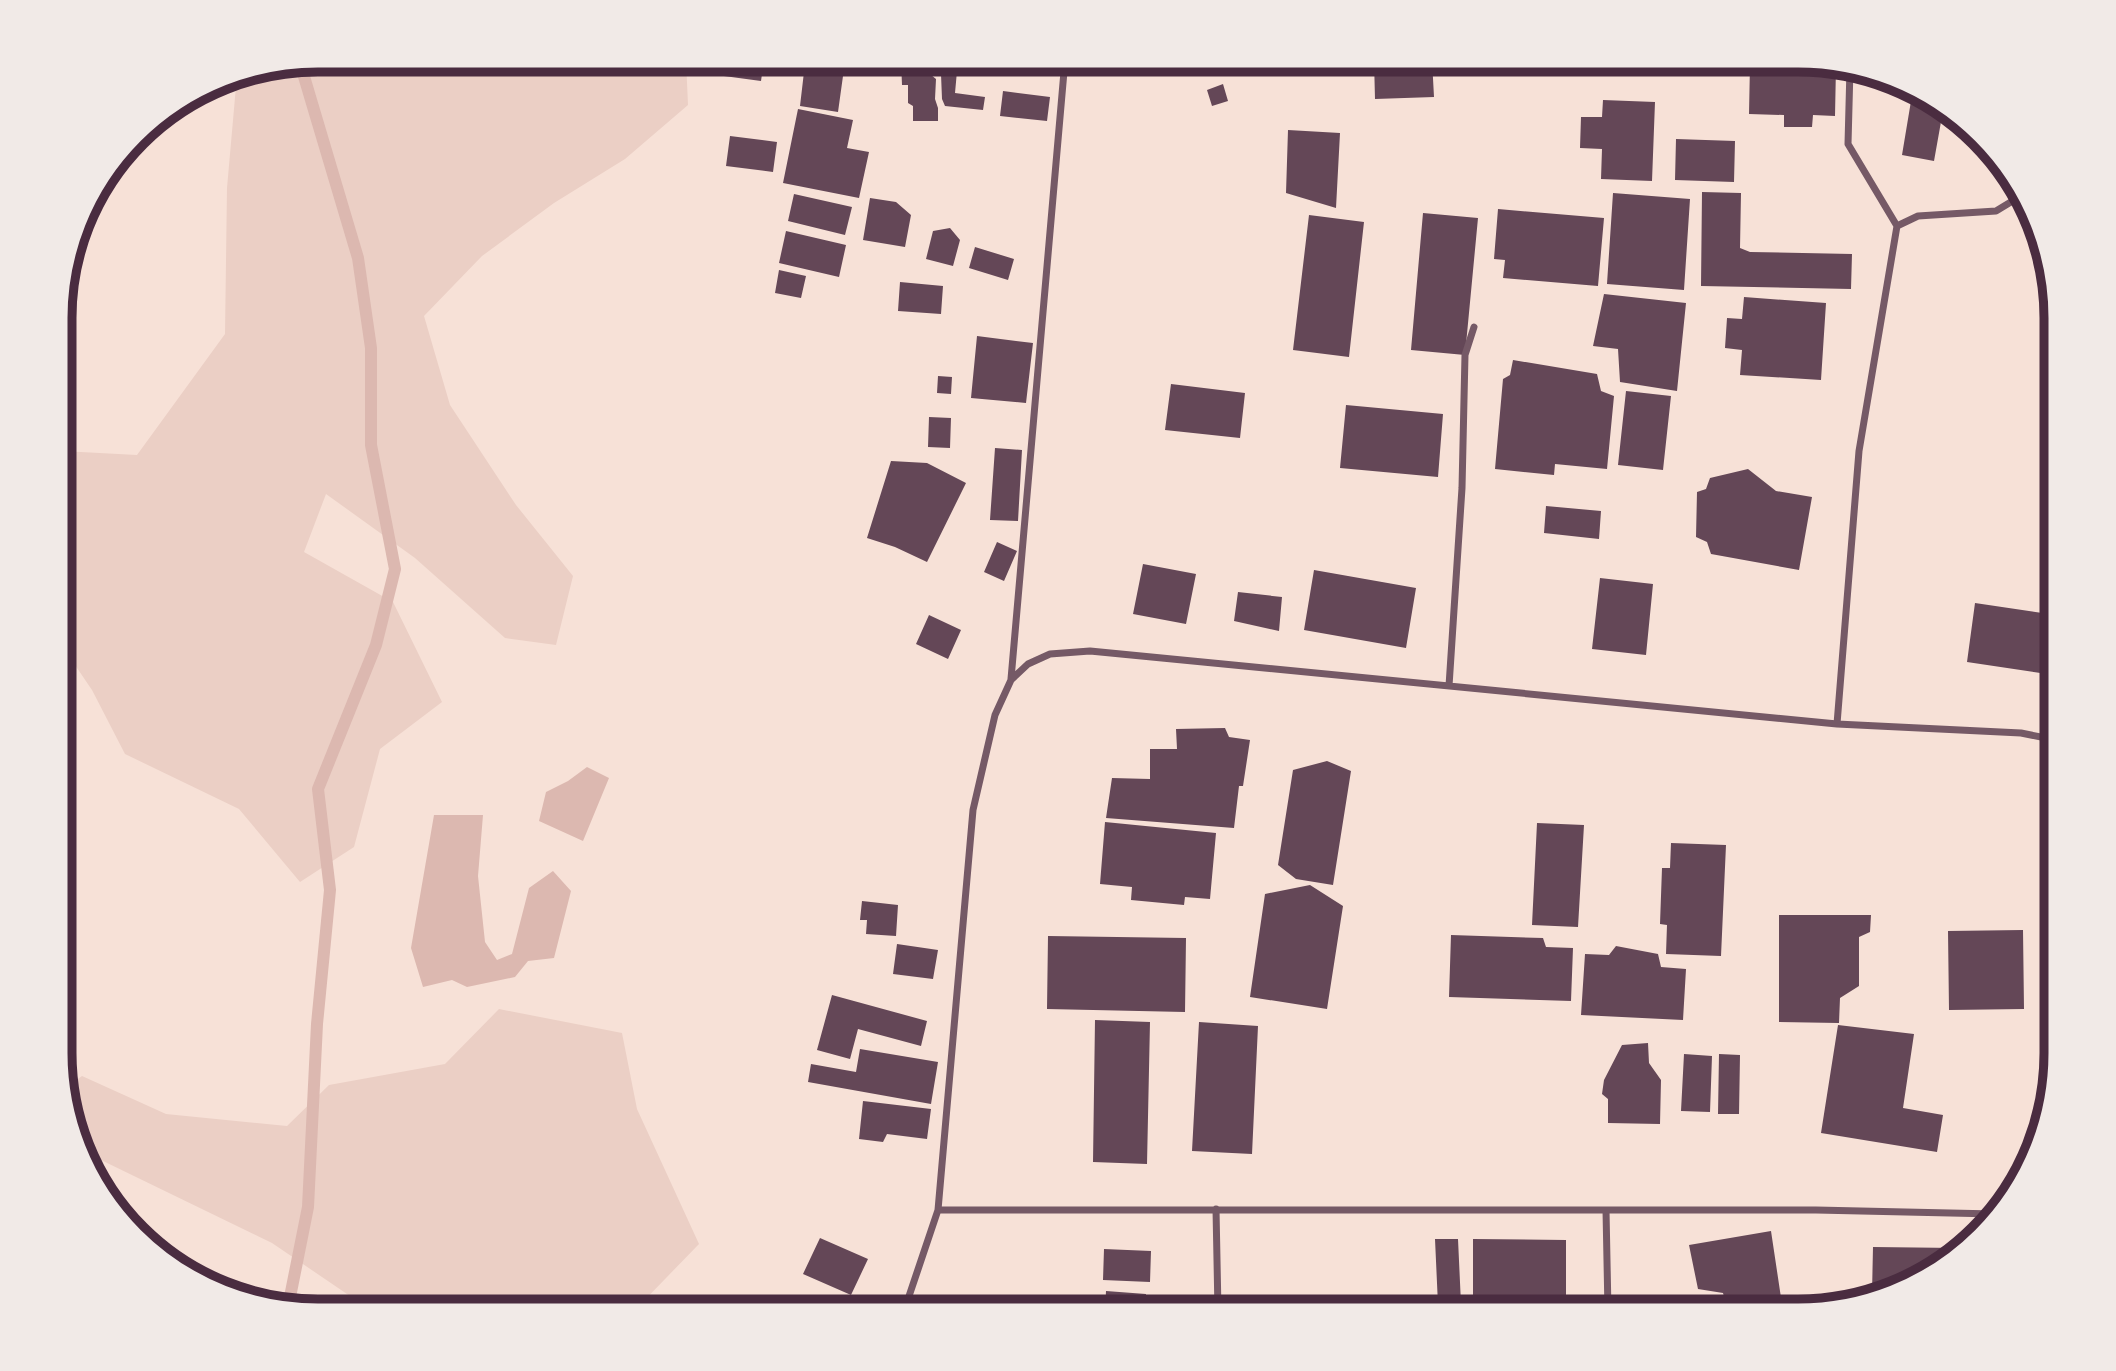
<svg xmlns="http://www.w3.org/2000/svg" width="2116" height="1371" viewBox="0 0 2116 1371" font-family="Rubik,sans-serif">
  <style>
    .green { fill: #ebcfc5 }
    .water { fill: #dcb8b0 }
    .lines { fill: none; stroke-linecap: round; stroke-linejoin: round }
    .stream { stroke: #dcb8b0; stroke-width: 12 }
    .building { fill: #644757 }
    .minor { stroke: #755966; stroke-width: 7 }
    .rim { fill: none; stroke: #4a2c40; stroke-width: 9 }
  </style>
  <rect width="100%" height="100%" fill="#f7e1d7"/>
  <path class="green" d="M317,60H686L688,105L625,159L554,203L482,256L424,316L450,405L516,505L573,576L556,645L505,638L415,558L326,494L304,552L393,602L442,702L380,749L354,847L300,882L239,809L125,754L92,690L62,646V451L137,455L225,334L227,188L237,75Z
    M499,1009L622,1033L637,1109L699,1244L634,1311H372L272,1243L101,1160L82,1147L63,1090L82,1076L166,1114L287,1126L329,1085L445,1064Z"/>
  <path class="water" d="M587,767L609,778L583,841L539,821L546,792L568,781Z
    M434,815H483L478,876L485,942L497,960L512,954L529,888L553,871L571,891L554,958L528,961L515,977L467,987L452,980L423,987L411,948Z"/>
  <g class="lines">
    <path class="stream" d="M288,1307L308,1207L317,1024L330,890L318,789L376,645L395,569L371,445V348L358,258L300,63"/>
  </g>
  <path class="building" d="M711,60H764L761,81L709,74Z
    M840,60H872L870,67Z
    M901,60H925V70L936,79L935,99L938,108V121H913V106L908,103V85H902Z
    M929,60H958L955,93L985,97L983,110L945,106L942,99L941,74L929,67Z
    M1374,60H1432L1434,97L1375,99Z
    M1750,64L1836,66L1835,116L1813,115L1812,127H1784V115L1749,114Z
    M804,72L843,76L838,112L800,106Z
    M1223,84L1228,101L1212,106L1207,90Z
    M1913,89L1944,105L1934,161L1902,155Z
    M1003,91L1050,97L1047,121L1000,116Z
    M1603,100L1655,102L1652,181L1601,179L1602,149L1580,148L1581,117H1602Z
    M798,109L853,120L847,148L869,152L859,198L783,183Z
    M1288,130L1340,133L1336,208L1286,193Z
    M730,136L777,142L773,172L726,166Z
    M1676,139L1735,141L1734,182L1675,180Z
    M1702,192L1741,193L1740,248L1750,252L1852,254L1851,289L1701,286Z
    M1613,193L1690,199L1684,290L1607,284Z
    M794,194L852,207L845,235L788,221Z
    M870,198L896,202L911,215L905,247L863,240Z
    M1498,209L1604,218L1598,286L1503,278L1505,260L1494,259Z
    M1423,213L1478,218L1465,355L1411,350Z
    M1309,215L1364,222L1349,357L1293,350Z
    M950,228L960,240L953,266L926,259L933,231Z
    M786,231L846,245L839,277L779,263Z
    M975,247L1014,259L1008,280L969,268Z
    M779,270L806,276L801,298L775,293Z
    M900,282L943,286L941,314L898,311Z
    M1604,294L1686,303L1677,391L1620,382L1618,349L1593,346Z
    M1744,297L1826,303L1821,380L1740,375L1742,350L1725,348L1727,318L1742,319Z
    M977,336L1033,343L1026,403L971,398Z
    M1513,360L1597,374L1601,391L1614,396L1607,469L1555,464L1554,475L1495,469L1503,379L1510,375Z
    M938,376L952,377L951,394L937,393Z
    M1171,384L1245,393L1240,438L1165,430Z
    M1626,391L1671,396L1663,470L1618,465Z
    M1346,405L1443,414L1438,477L1340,468Z
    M929,417L951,418L950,448L928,447Z
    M995,448L1022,450L1018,521L990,520Z
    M891,461L927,463L966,483L927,562L895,547L867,538Z
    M1748,469L1776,491L1812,497L1799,570L1711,554L1707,542L1696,537L1697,492L1706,489L1710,478Z
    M1546,506L1601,511L1599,539L1544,533Z
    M997,542L1017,551L1004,581L984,572Z
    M1143,564L1196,574L1186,624L1133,614Z
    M1314,570L1416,588L1406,648L1304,630Z
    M1600,578L1653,584L1646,655L1592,649Z
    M1238,592L1282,597L1279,631L1234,621Z
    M1975,603L2056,615L2047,674L1967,662Z
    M929,615L961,630L948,659L916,644Z
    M1225,728L1229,737L1250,740L1243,786H1239L1234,828L1106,818L1112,778L1150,779V749H1177L1176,729Z
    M1327,761L1351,771L1333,885L1296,879L1278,865L1293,770Z
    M1105,822L1216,833L1210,899L1185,897L1184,905L1131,900L1132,887L1100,884Z
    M1537,823L1584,825L1578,927L1532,925Z
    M1671,843L1726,845L1721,956L1666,954L1667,925L1660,924L1662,868H1670Z
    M1310,885L1343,906L1327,1009L1250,997L1265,894Z
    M862,901L898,905L896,936L866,934L867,920H860Z
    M1779,915H1871L1870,932L1859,937V986L1840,998L1839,1023L1779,1022Z
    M2023,930L2024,1009L1949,1010L1948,931Z
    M1451,935L1543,938L1546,947L1573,948L1571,1001L1449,997Z
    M1048,936L1186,938L1185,1012L1047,1009Z
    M897,944L938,950L933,979L893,974Z
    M1616,946L1658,954L1661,967L1686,969L1683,1020L1581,1015L1585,954L1609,955Z
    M832,995L927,1021L921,1046L858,1029L850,1059L817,1050Z
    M1095,1020L1150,1022L1147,1164L1093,1162Z
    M1199,1022L1258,1026L1252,1154L1192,1151Z
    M1838,1025L1914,1034L1903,1108L1943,1115L1937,1152L1821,1133Z
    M1648,1043L1649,1063L1661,1080L1660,1124L1608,1123V1099L1602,1094L1604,1080L1622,1045Z
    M860,1049L938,1062L931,1104L808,1082L811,1064L856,1072Z
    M1684,1054L1712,1056L1710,1112L1681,1111Z
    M1719,1054L1740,1055L1739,1114H1718Z
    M863,1101L931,1109L927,1139L887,1134L883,1142L859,1139Z
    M1771,1231L1783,1311H1728L1723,1293L1698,1289L1689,1245Z
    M820,1238L868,1259L851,1295L803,1274Z
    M1435,1239H1458L1461,1304L1438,1305Z
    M1473,1239L1566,1240V1311L1473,1310Z
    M1873,1247L1958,1248L1927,1277L1872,1294Z
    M1104,1249L1151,1251L1150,1282L1103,1280Z
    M1106,1291L1146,1294L1145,1311H1105Z"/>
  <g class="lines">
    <path class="minor" d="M1850,68L1848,144L1897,226
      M1011,679L1065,60
      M1449,686L1462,488L1465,355L1474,327
      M1837,724L2021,733L2056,740
      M1216,1209L1218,1311
      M938,1210L973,810L995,715L1011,680L1028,664L1050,654L1090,651L1837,724L1859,451L1897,226L1918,216L1996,211L2024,194
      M1606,1210L1608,1311
      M904,1311L938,1210H1816L1995,1214"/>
  </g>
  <path d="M0 0H2116V1371H0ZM318 72H1798A246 246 0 0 1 2044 318V1053A246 246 0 0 1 1798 1299H318A246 246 0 0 1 72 1053V318A246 246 0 0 1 318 72Z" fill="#f1eae7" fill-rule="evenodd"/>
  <path class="rim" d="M318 72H1798A246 246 0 0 1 2044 318V1053A246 246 0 0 1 1798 1299H318A246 246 0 0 1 72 1053V318A246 246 0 0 1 318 72Z"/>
</svg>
